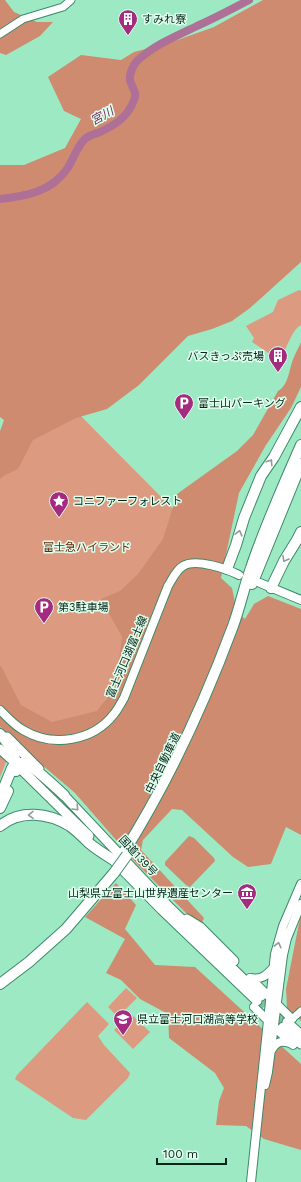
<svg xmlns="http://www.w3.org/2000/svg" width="301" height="1182" viewBox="0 0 301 1182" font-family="'Work Sans','Noto Sans JP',sans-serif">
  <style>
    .green { fill: #dc9b81 }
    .forest { fill: #cf8b6f }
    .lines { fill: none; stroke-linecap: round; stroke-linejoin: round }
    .river { stroke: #ae7096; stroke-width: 8 }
    .trunk-tunnel { stroke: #7ec2a2; stroke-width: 9; stroke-dasharray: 9 4.5; stroke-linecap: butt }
    .tertiary-casing { stroke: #3d8969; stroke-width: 9 }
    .secondary-casing { stroke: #3d8969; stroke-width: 10 }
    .trunk-casing { stroke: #3d8969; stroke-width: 11 }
    .motorway-casing { stroke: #3d8969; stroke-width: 12 }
    .tertiary { stroke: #fff; stroke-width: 7 }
    .secondary { stroke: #fff; stroke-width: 8 }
    .trunk { stroke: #fff; stroke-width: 9 }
    .motorway { stroke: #fff; stroke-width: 10 }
    .motorway-bridge-casing { stroke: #3d8969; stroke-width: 12; stroke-linecap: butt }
    .motorway-bridge { stroke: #fff; stroke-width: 10 }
    .oneway { stroke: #8e9d97 }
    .labels { text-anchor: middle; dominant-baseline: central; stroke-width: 3; stroke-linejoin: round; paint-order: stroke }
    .poi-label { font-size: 11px; fill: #042518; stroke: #e1ffef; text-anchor: start }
    .park-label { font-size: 11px; fill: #66280a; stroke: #e1ffef }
    .street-label { font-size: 11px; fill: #042518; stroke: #e1ffef }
    .water-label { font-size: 12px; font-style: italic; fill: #752a5c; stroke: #e1ffef }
  </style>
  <rect width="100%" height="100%" fill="#9ce9c4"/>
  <path class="green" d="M299,290L301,291V325C292,329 285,352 280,361L252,342L254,338L246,326L273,312L278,300Z
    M72,407L182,518L94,726L22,723L0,777V439Z
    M126,988L137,998L118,1017L108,1007Z
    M87,1002L109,1024L98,1036L104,1045L130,1073L128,1078L86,1120L73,1118L15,1079L17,1075Z
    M130,1013L150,1032L133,1049L114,1030Z"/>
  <path class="forest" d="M0,0H5L14,12L37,22H53L40,36L6,55L0,53Z
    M263,0H301V262L250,308L232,321L212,329L188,336L139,385L107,409L76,418L33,440L18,469L5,475L0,479V431L4,420L0,417V165H24L65,148L81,119L64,111L48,77L81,55L121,60L134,52L169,43L214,27Z
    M301,342V387L291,408L266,445L239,493L221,578L232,588L237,612L245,619L254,604L268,596L301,609V835L286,827L271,864L248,867L233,857L182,810L172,809L143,840L141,850L204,918L202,923L191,918L137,864L75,793L7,735L0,726V666H1L21,705L52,722L97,711L106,699L118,667L122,637L101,599L120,591L138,574L163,539L177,494L237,451L253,435L278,391C289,385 289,368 294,357C296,352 299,347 301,342Z
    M189,836L194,838L214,858L215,861L190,887L186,885L165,865V862Z
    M116,883L136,905L125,929L155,965L195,967L301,1064V1150L264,1139L246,1126L216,1125L219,1101L224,1088L215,1073L169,1038L168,1014L140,999L121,980L106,973L125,939L85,917Z
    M301,913V1021L287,1008L286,989Z"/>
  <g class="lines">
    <path class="river" d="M0,199C26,196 51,192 67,169C74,159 76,147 86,138C90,135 95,134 100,132C115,125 128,117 134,100C138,92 131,87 130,80C129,75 133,65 137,61C154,45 176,36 197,26C215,18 232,9 249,0"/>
    <path class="trunk-tunnel" d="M261,996L287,1022
      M257,1001L283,1027"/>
    <defs>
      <path id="tertiary" d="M0,34L23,19L63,7L71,0
        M292,1019L301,1011"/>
      <path id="secondary" d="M260,583L301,600
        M0,710C7,717 14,725 23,730C53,748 93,741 114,714C118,709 121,703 124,698L168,586C172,580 176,570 183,566C196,558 227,569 239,575
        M250,978L292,1019
        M250,978C261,980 266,976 273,968
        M254,1007L293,1045
        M271,1051C276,1041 283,1040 292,1044
        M265,1085L268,1072L283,955L287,938L301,904
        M251,1182L275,954L283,926L301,884"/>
      <path id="trunk" d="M7,737L39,769
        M0,749L11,759
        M23,771L89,836
        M59,790L168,906L261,996
        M114,861L162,910L257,1001
        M187,919L200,927L234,961
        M287,1022L301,1035
        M283,1027L301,1044"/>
      <path id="motorway" d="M227,569L236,545L244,518L261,476L274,457L301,407
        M252,584L301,464
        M271,588L284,561L297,540L301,532
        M0,734C10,745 17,755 16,771
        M0,797L12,768C15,763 21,762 26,764C35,767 56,788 64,795
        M0,808L8,791
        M0,826C20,809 49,813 70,826C77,831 83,837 89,843C96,849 104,854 112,859
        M124,852C168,782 204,704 233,626C240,607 244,587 251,568C265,526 283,486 301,445
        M0,984L29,962L66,929L114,873"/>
    </defs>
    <use href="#tertiary" class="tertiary-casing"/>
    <use href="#secondary" class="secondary-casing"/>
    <use href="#trunk" class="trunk-casing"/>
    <use href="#motorway" class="motorway-casing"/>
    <use href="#tertiary" class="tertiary"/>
    <use href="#secondary" class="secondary"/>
    <use href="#trunk" class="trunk"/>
    <use href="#motorway" class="motorway"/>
    <defs>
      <path id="motorway-bridge" d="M114,873L127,855"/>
    </defs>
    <use href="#motorway-bridge" class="motorway-bridge-casing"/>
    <use href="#motorway-bridge" class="motorway-bridge"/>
  </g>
  <defs><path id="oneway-chevron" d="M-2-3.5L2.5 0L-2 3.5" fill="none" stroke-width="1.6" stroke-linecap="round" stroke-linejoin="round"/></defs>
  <g class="oneway">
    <use href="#oneway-chevron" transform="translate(270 462) rotate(-57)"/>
    <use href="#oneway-chevron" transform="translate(239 533) rotate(-75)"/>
    <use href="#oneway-chevron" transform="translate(285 559) rotate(120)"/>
    <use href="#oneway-chevron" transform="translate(76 808) rotate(47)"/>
    <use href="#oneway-chevron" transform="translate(31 815) rotate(179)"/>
    <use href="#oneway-chevron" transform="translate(278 945) rotate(-76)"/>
  </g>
  <defs>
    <symbol id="building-pin" viewBox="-11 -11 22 30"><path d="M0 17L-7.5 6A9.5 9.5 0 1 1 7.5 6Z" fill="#a52b80" stroke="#e1ffef"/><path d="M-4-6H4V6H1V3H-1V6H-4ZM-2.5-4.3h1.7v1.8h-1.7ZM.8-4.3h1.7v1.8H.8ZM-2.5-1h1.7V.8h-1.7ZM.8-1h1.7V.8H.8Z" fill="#fff"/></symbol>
    <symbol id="parking-pin" viewBox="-11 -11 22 30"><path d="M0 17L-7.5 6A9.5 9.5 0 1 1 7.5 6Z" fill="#a52b80" stroke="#e1ffef"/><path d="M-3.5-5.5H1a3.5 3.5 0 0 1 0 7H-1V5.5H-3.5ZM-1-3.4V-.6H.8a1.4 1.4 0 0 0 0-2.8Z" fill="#fff"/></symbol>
    <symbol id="sight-pin" viewBox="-11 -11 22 30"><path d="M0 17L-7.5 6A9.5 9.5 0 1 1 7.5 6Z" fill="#a52b80" stroke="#e1ffef"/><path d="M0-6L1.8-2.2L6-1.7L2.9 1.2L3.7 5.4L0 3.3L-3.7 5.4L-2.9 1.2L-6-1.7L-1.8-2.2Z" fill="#fff"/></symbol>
    <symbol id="museum-pin" viewBox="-11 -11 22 30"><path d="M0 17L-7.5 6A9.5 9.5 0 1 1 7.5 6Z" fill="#a52b80" stroke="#e1ffef"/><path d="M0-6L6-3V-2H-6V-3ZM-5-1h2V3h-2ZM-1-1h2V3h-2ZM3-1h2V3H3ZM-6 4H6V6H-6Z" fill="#fff"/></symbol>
    <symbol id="school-pin" viewBox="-11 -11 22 30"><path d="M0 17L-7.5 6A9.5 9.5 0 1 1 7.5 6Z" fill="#a52b80" stroke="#e1ffef"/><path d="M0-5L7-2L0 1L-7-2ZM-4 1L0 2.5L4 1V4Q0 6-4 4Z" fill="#fff"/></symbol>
  </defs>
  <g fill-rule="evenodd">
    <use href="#building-pin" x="117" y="8" width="22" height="30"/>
    <use href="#building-pin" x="267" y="345" width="22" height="30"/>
    <use href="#parking-pin" x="173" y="392" width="22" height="30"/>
    <use href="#sight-pin" x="48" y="490" width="22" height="30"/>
    <use href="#parking-pin" x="33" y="596" width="22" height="30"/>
    <use href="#museum-pin" x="236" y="882" width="22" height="30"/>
    <use href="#school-pin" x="112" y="1008" width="22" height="30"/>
  </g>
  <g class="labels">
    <g class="poi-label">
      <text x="142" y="19">すみれ寮</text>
      <text x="264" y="356" text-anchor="end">バスきっぷ売場</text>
      <text x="198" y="403">富士山パーキング</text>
      <text x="73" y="501">コニファーフォレスト</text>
      <text x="58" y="607">第3駐車場</text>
      <text x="233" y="893" text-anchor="end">山梨県立富士山世界遺産センター</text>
      <text x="137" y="1019">県立富士河口湖高等学校</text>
    </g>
    <g class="park-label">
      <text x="87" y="547">富士急ハイランド</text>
    </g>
    <g class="street-label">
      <text transform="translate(127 657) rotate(-67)">富士河口湖富士線</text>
      <text transform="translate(163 763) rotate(-64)">中央自動車道</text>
      <text transform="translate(138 856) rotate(47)">国道139号</text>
    </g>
    <g class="water-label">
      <text transform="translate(102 116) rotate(-29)">宮川</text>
    </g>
  </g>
  <path d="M157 1158v6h69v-6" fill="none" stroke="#042518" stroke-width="2"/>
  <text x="163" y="1158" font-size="12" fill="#042518" stroke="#e1ffef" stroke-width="3" paint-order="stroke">100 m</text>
</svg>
